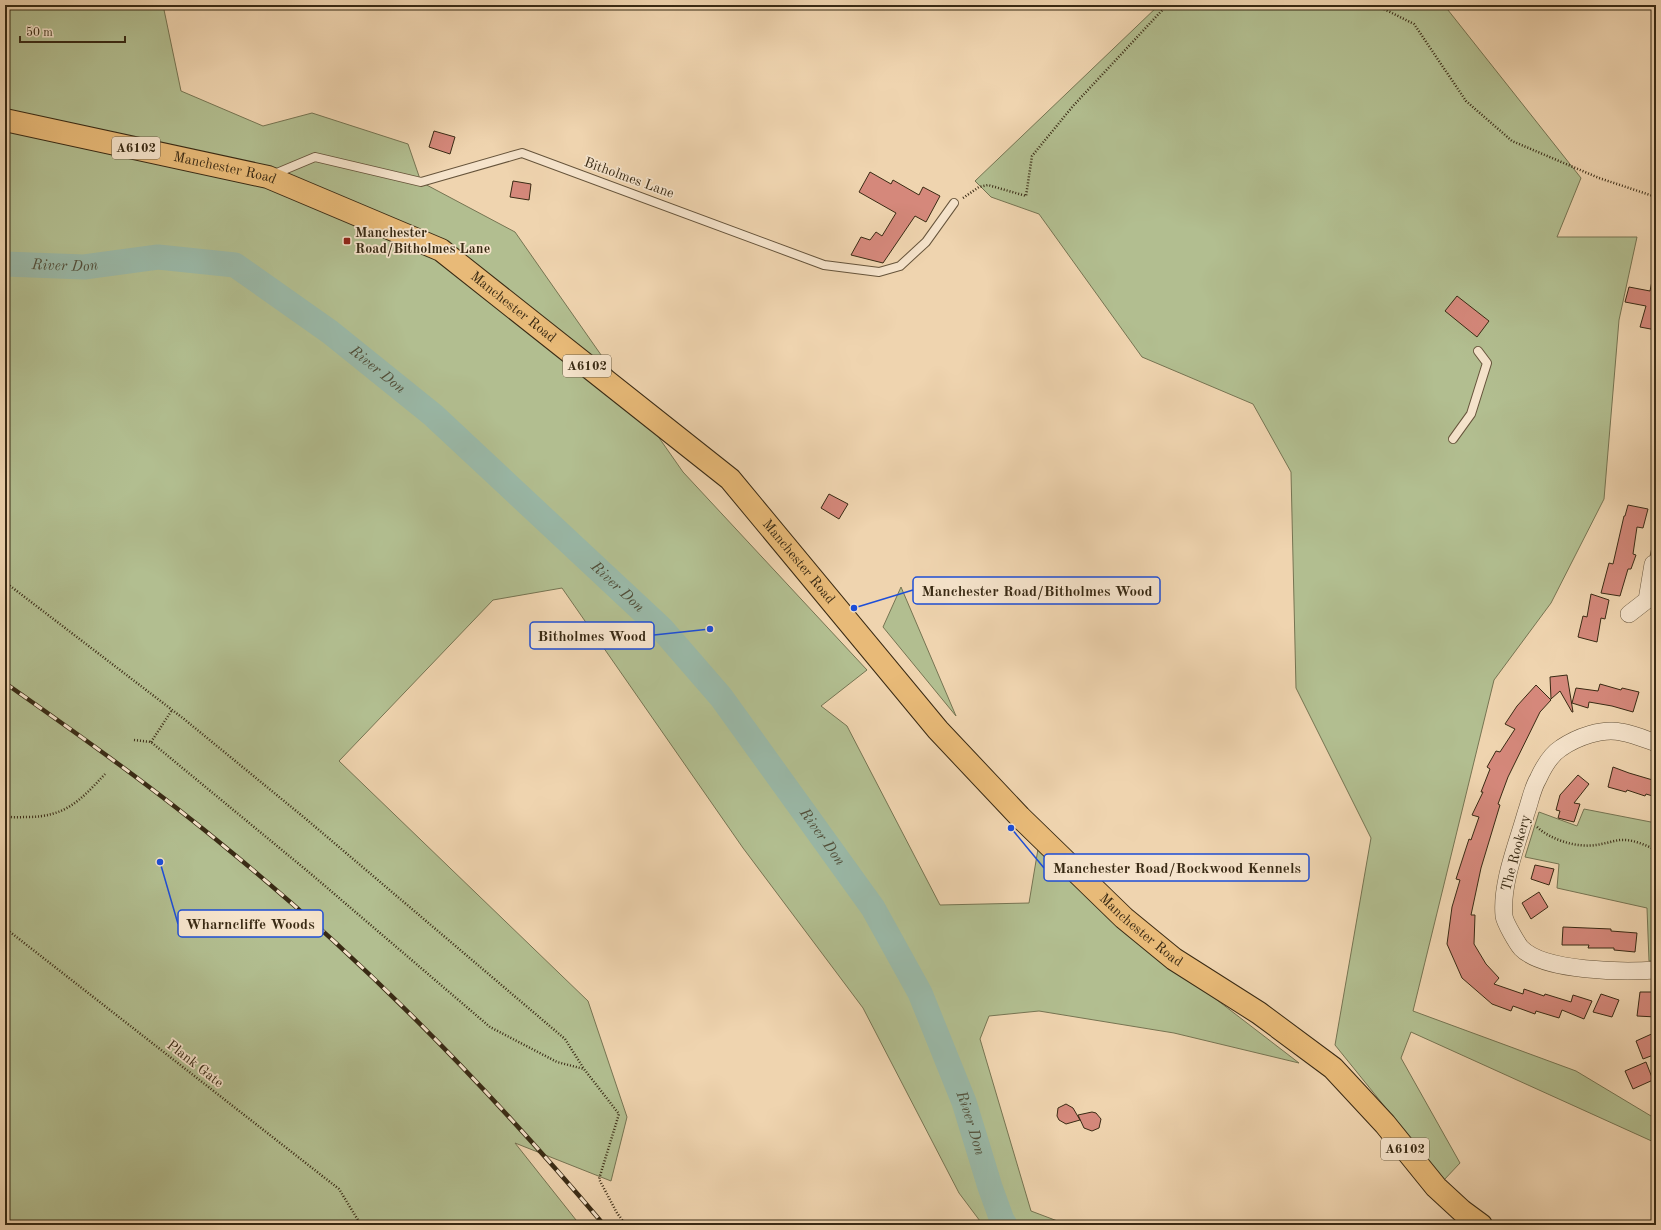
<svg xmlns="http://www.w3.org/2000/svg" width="1661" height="1230" viewBox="0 0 1661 1230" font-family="'Old Standard TT',serif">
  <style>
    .green { fill: #b2be90; stroke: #767452 }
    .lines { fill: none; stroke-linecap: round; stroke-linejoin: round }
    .river { stroke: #9ab8a7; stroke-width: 25 }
    .building { fill: #d5887b; stroke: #392a14 }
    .service-casing { stroke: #66543b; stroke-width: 10 }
    .minor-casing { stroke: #66543b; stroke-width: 18 }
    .primary-casing { stroke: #392a14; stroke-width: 24 }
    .path { stroke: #392a14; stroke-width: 2.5; stroke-dasharray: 1 2; stroke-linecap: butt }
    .service { stroke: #f5e3cb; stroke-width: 8 }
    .minor { stroke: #f5e3cb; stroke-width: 17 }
    .primary { stroke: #e8ba78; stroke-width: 22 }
    .rail-casing { stroke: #392a14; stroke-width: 4.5 }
    .rail { stroke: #f5e3cb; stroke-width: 3; stroke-dasharray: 9; stroke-linecap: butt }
    .poi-dot { fill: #8f2418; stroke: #f5e3cb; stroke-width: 1.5 }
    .labels { text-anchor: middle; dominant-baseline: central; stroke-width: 3.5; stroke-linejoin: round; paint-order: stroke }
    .shield { fill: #f5e3cb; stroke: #71624b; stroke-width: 1 }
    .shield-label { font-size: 13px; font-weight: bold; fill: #392a14 }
    .street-label { font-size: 14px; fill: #392a14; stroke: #f5e3cb }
    .poi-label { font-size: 14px; font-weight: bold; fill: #392a14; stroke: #f5e3cb; text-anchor: start }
    .water-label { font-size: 15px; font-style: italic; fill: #514e39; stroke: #f5e3cb }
    .leader { fill: none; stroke: #1d4ed8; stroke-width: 1.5 }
    .callout-dot { fill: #1d4ed8; stroke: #f5e3cb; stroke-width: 1.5 }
    .callout { fill: #f5e3cb; stroke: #1d4ed8; stroke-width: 1.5 }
    .callout-label { font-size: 15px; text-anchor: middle; font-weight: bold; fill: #392a14 }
  </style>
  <rect width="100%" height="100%" fill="#efd4af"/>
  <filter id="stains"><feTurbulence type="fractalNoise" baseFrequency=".005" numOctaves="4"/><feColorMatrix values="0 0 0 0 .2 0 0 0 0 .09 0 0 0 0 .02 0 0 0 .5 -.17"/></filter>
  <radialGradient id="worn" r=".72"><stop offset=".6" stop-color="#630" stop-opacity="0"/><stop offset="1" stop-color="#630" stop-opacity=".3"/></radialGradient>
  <path class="green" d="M5,5H163L181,91L263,126L312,113L408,144L421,182L515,232L683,472L867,670L821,706L847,726L940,905L1029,903L1038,849L1139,940L1299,1063L1174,1033L1039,1011L989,1016L980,1039L1031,1211L1068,1225H983L959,1193L863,1008L743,848L562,588L493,600L339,761L588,1001L627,1117L611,1181L515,1143L580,1225H5Z
    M1159,5H1444L1581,178L1557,237H1637L1619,320L1604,499L1551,603L1494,680L1413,1011L1576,1071L1656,1119V1143L1411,1032L1401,1058L1460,1163L1444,1180L1335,1045L1371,838L1296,688L1291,472L1253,404L1142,357L1039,214L991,197L975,181Z
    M901,587L956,716L883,627Z
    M1584,809L1656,823V961H1649L1647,908L1557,888L1559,864L1525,857L1539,812L1577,826Z"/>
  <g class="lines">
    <path class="river" id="s1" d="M5,264L84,267L158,257L235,265L330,332L433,415L662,629L721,697L873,908L920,993L964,1102L990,1187L1002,1220L1005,1225"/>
  </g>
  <path class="building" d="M434,131L455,137L450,154L429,147Z
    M870,172L891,184L893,180L919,195L923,187L940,196L926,222L915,216L883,263L851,255L861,237L870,240L876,232L882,236L896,213L859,192Z
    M513,181L531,184L529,200L510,197Z
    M1652,281L1656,282V330L1640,327L1646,306L1625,302L1629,287L1650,291Z
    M1457,296L1489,321L1477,337L1445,311Z
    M829,494L848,504L839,519L821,508Z
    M1628,505L1648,509L1643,528L1637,527L1633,554L1636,555L1631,569H1628L1620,596L1601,593L1609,563L1613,564L1624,516H1625Z
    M1591,594L1609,600L1605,619L1601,618L1597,642L1578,637L1583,616L1587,617Z
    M1567,675L1573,712H1572L1560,691L1551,699L1550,677Z
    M1600,684L1621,690L1622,688L1639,692L1633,712L1612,706L1589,702L1588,708L1572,703L1576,688L1598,691Z
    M1536,685L1551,700L1540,712L1508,777L1498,804L1500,805L1481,868L1471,915H1475L1474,944L1486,964L1499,978L1494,984L1523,994L1524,989L1544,996L1545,994L1571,1002L1573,995L1592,1001L1584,1019L1562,1010L1559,1018L1536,1011L1535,1014L1513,1006L1511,1011L1492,1004L1462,978L1447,944L1452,907L1460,880L1456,879L1469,839L1471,840L1479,817L1472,815L1483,792H1481L1490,769L1487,767L1496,751L1500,752L1515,729L1505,724L1517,706Z
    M1613,767L1629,773L1656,781V797L1646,794L1645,796L1627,790L1626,792L1608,787Z
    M1578,775L1589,784L1574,803L1580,804L1574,822L1558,818L1560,811L1556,810L1560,795Z
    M1535,865L1554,869L1549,885L1531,879Z
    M1539,892L1548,907L1531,919L1522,903Z
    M1563,927L1611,929V931L1637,933L1635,952L1614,950V948H1588L1589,945H1562Z
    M1640,992H1656V1017L1637,1016Z
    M1601,994L1619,1000L1612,1017L1593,1012Z
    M1656,1032V1054L1643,1059L1636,1041Z
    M1646,1062L1653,1080L1633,1089L1625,1071Z
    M1066,1104L1073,1108L1080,1120L1066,1124L1059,1120L1057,1116L1058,1108Z
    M1092,1112L1096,1113L1101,1119L1099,1128L1092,1131L1084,1128L1078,1115Z"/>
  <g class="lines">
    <defs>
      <path id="service" d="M272,175L315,157L421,182L522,153L824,265L879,272L900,266L926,242L954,203
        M1453,439L1471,414L1487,363L1478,351
        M1653,564L1656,550"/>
      <path id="minor" d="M1629,614L1647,600L1653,564
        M1656,743C1645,739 1633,734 1621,732C1602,728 1577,737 1561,748C1550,755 1543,768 1538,779C1532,789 1530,802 1526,813C1517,845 1501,883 1504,916C1505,923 1517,943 1521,948C1544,972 1624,972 1656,970"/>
      <g id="primary">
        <path id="s2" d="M5,120L268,177L441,250L730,479L938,730L1020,817L1124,918L1174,959L1259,1013L1333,1068L1385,1124L1436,1187L1462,1211L1481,1225"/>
      </g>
    </defs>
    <use href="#service" class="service-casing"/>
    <use href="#minor" class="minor-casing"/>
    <use href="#primary" class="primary-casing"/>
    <path class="path" d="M1376,5L1414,24L1466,101L1512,141L1599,178L1656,197
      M963,198L979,187L988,185L1026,196L1032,156L1073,106L1167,5
      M5,582L184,719L306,819L565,1039L584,1069L619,1114L599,1179L617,1213L626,1225
      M134,740L151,742L311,874L490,1027L557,1062L584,1069
      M151,742L172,710
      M5,816C12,818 20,817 27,817C65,817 80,801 105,774
      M1537,827C1551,840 1577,848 1596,845C1604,844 1612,841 1620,840C1633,839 1645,845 1656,850
      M5,928L339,1189L361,1225"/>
    <use href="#service" class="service"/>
    <use href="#minor" class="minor"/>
    <use href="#primary" class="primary"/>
    <defs>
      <path id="rail" d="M5,683C82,737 158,791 230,851C367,963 490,1090 604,1225"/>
    </defs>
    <use href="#rail" class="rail-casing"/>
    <use href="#rail" class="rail"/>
  </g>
  <rect class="poi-dot" x="343" y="237" width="8" height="8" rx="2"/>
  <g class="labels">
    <g class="shield">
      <rect x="112" y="137" width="48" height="22" rx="3"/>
      <rect x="563" y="355" width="48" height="22" rx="3"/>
      <rect x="1381" y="1138" width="48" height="22" rx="3"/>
    </g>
    <g class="shield-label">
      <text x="136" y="148">A6102</text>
      <text x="587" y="366">A6102</text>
      <text x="1405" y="1149">A6102</text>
    </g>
    <g class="street-label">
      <text stroke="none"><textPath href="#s2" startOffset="225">Manchester Road</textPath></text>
      <text transform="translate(629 178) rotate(20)">Bitholmes Lane</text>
      <text stroke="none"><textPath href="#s2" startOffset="549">Manchester Road</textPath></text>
      <text stroke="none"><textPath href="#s2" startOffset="933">Manchester Road</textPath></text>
      <text transform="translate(1516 853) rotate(-75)">The Rookery</text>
      <text stroke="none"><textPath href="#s2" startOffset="1437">Manchester Road</textPath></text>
      <text transform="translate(195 1064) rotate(38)">Plank Gate</text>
    </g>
    <g class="poi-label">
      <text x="355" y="233">Manchester<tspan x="355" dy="16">Road/Bitholmes Lane</tspan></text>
    </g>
    <g class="water-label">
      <text stroke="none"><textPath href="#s1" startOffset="60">River Don</textPath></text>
      <text stroke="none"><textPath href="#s1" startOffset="408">River Don</textPath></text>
      <text stroke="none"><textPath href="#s1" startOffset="732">River Don</textPath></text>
      <text stroke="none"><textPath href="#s1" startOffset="1056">River Don</textPath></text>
      <text stroke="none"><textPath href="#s1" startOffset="1380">River Don</textPath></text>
    </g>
  </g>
  <path class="leader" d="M854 608L913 590M710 629L654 635M1011 828L1044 868M160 862L178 924"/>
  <g class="callout-dot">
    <circle cx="854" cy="608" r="4"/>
    <circle cx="710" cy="629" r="4"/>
    <circle cx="1011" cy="828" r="4"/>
    <circle cx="160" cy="862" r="4"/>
  </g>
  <g class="callout">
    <rect x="913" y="577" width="247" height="27" rx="4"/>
    <rect x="530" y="622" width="124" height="27" rx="4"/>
    <rect x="1044" y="854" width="265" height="27" rx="4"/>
    <rect x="178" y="910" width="145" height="27" rx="4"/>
  </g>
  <g class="callout-label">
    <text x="1037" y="596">Manchester Road/Bitholmes Wood</text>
    <text x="592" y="641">Bitholmes Wood</text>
    <text x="1177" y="873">Manchester Road/Rockwood Kennels</text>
    <text x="250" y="929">Wharncliffe Woods</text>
  </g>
  <rect width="1661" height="1230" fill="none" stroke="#efd4af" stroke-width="20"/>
  <rect x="6" y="6" width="1649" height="1218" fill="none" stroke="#392a14" stroke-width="2"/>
  <rect x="10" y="10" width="1641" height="1210" fill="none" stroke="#392a14"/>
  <path d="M20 36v6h105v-6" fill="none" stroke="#392a14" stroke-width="2"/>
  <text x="26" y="36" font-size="12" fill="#392a14" stroke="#f5e3cb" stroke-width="3" paint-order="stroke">50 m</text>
  <rect width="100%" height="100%" filter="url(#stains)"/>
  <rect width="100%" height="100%" fill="url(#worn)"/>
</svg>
